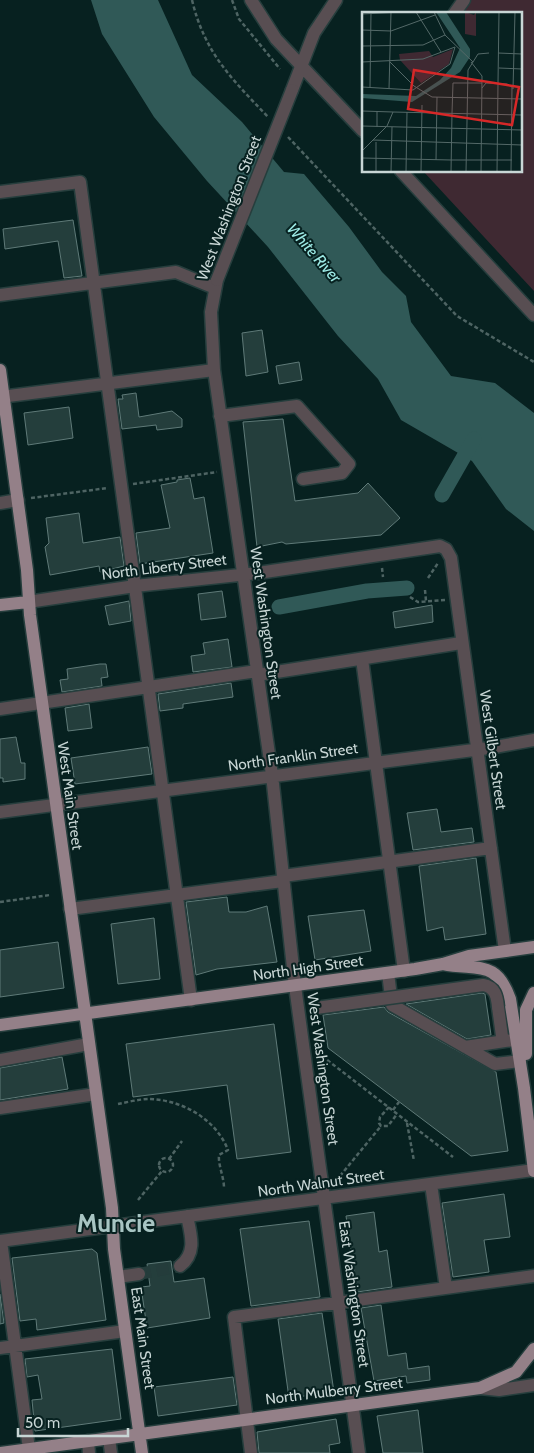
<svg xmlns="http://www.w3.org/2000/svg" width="534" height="1453" viewBox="0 0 534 1453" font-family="Cabin,sans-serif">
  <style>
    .green { fill: #3f2932 }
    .water { fill: #305957 }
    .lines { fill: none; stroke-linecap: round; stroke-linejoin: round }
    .canal { stroke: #305957; stroke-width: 15 }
    .building { fill: #243e3c; stroke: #5f7a78 }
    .minor-tunnel { stroke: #243c3b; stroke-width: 12; stroke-dasharray: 12 6; stroke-linecap: butt }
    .minor-casing { stroke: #263e3d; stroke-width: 15 }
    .major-casing { stroke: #263e3d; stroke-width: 15 }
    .path { stroke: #4e6463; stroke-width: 2.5; stroke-dasharray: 4 2.5; stroke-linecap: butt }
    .minor { stroke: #584e52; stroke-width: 12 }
    .major { stroke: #948088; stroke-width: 12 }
    .minor-bridge-casing { stroke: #263e3d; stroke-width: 15; stroke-linecap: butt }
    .minor-bridge { stroke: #584e52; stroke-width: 12 }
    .labels { text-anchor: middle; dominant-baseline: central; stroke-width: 4; stroke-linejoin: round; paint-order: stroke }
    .street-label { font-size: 15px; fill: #c8d6d5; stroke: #072120 }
    .water-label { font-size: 16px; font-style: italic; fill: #9deae5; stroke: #072120 }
    .town-label { font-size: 25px; font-weight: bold; fill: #a8c5c3; stroke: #072120 }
    .inset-road { fill: none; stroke: #546968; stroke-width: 1 }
    .view { fill: #d62828; fill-opacity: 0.15; stroke: #d62828; stroke-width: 2.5 }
    .inset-edge { fill: none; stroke: #c8d6d5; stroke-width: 2.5 }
  </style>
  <rect width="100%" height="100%" fill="#072120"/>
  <path class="green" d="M464,0H534V291L423,171H520V14H454Z"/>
  <path class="water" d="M91,0H158L192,75L242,122L284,172L304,174L349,227L382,272L406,296L411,322L451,376L495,383L534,413V531L506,509L472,461L401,420L378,379L338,336L268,247L207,181L154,117L102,34Z"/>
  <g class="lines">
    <path class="canal" d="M442,495L474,439
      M279,607L367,591L407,588"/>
  </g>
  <path class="building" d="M73,220L82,276L64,278L58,241L5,249L3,229Z
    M262,330L268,372L246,376L242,333Z
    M299,362L302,380L279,384L276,366Z
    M136,393L139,417L172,411L182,419V427L157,430L156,425L122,429L118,399H123L122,395Z
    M69,407L73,438L28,445L24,413Z
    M283,419L295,501L358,493L368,483L400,518L381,535L286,544L282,542L257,547L243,422Z
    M190,478L194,499L204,497L213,553L140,564L136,533L170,528L161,485L177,482V480Z
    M79,513L83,543L120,537L124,566L100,572L99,566L50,575L45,547L49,543L46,518Z
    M222,591L226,617L201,620L198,594Z
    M129,601L131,621L109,625L105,606Z
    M432,605L433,622L395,628L393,612Z
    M228,639L232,667L193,672L191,656L205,654L203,643Z
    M100,664H106L108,677L101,678L102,686L62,692L60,680L68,679L67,669Z
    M231,683L233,697L183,704V708L160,711L158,694Z
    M89,704L92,728L68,731L65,708Z
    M16,737L21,763H25V779L3,782V778H0V739Z
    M148,747L152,774L75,784L71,758Z
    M437,809L441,832L472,828L474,842L413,850L407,813Z
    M476,858L486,934L445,940L443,927L427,931L419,866Z
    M227,897L229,912H246L267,906L277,962L217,969L196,975L186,902Z
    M364,910L371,951L315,960L308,916Z
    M154,918L160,979L118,984L111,924Z
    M58,942L64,988L0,997V950Z
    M482,993L485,994L491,1035L467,1039L406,1004Z
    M384,1007L388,1012L496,1072L508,1151L471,1156L328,1048L323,1015Z
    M274,1024L291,1152L237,1159L227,1085L133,1097L126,1044Z
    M62,1057L68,1089L0,1100V1068Z
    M504,1194L510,1237L484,1240L489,1272L453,1277L442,1203Z
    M374,1212L379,1252L387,1250L392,1287L357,1292L346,1216Z
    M309,1221L320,1297L251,1306L240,1229Z
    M92,1249L97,1253L106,1320L37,1330L36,1319L20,1321L12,1258Z
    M171,1261L174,1282L204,1278L210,1318L147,1328L141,1287L150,1286L147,1264Z
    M0,1294L4,1323L0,1324Z
    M381,1305L388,1356L406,1353L408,1369L429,1366L430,1380L407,1383L406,1376L374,1381L361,1308Z
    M322,1313L334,1392L289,1398L278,1319Z
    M112,1349L121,1419L35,1431L32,1400L42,1399L38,1375L27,1377L25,1359Z
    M233,1377L237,1405L158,1416L154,1387Z
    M418,1410L423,1453H383L377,1416Z
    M336,1419L340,1443L329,1445L330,1453H259L257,1432Z"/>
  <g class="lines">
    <path class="minor-tunnel" d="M139,1274L180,1266"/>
    <defs>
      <path id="minor" d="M251,0L276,39L363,131
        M454,14L464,0
        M292,90L314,33L336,0
        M401,171L534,315
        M0,192L80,182L191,1000
        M217,280L211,312L214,370L272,775L295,986L359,1453
        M0,295L176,272L215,288
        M0,397L214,370
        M220,416L297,406L349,464L342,473L303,479
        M0,503L18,500
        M28,602L135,586L258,573L440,546L446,549L451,558L505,951
        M362,659L404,971
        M257,675L461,643
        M0,709L257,671
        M0,812L489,748L534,740
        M283,876L491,848
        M70,909L283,881
        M388,973L392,1005L495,1064L520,1061
        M498,1007L502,1036L505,1041L517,1040
        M465,1047L505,1041
        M0,1060L89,1044
        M0,1108L96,1094
        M431,1184L446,1288
        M0,1241L534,1170
        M1,1241L29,1449
        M180,1266C197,1253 191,1235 187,1216
        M118,1277L139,1274
        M0,1348L125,1331
        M480,1388L499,1390L534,1385
        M109,1438L111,1453
        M88,1441L89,1453
        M251,1453L234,1317L534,1276"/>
      <path id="major" d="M0,370L27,570L30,615L112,1208L114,1249L142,1453
        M0,605L28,602
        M443,964C478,971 496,959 510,999L524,1088L534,1171
        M0,1025L415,969L443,964L469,956L534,947
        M526,1054V1010L534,993
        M0,1453L480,1388L516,1372L534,1349"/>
    </defs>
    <use href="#minor" class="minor-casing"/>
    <use href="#major" class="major-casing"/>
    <path class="path" d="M192,0C205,54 232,79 268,117
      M232,0L239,19L280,69
      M288,137L457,316L534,362
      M133,484L217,472
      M31,498L108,488
      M382,568L383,577
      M428,578L438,563
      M425,590L426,601
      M410,597L418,602L445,600
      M0,902L50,895
      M322,1056L453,1157
      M118,1104C128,1102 140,1099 150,1099C182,1100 216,1119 228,1150L219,1155C218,1165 224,1177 224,1188
      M389,1107L380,1117L379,1123L381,1126H388L397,1114
      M393,1110L399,1102
      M407,1123L414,1161
      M159 1165a7 7 0 1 1 14 0a7 7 0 1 1-14 0Z
      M169,1159L182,1141
      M340,1176L381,1126
      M138,1200L162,1171"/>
    <use href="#minor" class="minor"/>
    <use href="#major" class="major"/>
    <defs>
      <path id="minor-bridge" d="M217,280L292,90
        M316,1008L483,985C495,987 497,996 498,1007"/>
    </defs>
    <use href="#minor-bridge" class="minor-bridge-casing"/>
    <use href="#minor-bridge" class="minor-bridge"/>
  </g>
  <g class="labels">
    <g class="street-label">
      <text transform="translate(229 208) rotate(-69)">West Washington Street</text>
      <text transform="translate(164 567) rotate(-7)">North Liberty Street</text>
      <text transform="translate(266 623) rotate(82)">West Washington Street</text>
      <text transform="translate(493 750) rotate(82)">West Gilbert Street</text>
      <text transform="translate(293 757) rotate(-8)">North Franklin Street</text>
      <text transform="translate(70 796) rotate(82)">West Main Street</text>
      <text transform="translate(308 968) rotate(-8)">North High Street</text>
      <text transform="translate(323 1069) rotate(82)">West Washington Street</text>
      <text transform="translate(321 1183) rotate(-8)">North Walnut Street</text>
      <text transform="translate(354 1294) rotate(82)">East Washington Street</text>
      <text transform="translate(143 1338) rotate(82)">East Main Street</text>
      <text transform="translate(334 1391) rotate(-7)">North Mulberry Street</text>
    </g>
    <g class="water-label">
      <text transform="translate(314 253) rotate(49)">White River</text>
    </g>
    <g class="town-label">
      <text x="116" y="1223">Muncie</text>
    </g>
  </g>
  <g transform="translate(362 12)">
    <rect width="160" height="160" fill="#072120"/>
    <path d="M103,0L112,3L114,0V24L103,22ZM91,37L87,52L59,71L38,48L37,42L67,39L71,45Z" fill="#3f2932"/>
    <path d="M74,0H84L108,37V45L98,60L50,90L0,86V82L54,84L78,68L89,56L98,36Z" fill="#305957"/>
    <path class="inset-road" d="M54,0L79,40M72,0L83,23L111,50M0,2L40,0M0,18L29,19L73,3M0,34L61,33L83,23M136,41L160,42M0,50L61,47L93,35M28,50L52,74L70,85L160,87M109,50L120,64L119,160M137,56L160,57M136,71L137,0M0,75L51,78L88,52L93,35M8,75L9,0M120,76L124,71L145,72L150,75L149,160M27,77L29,0M151,77L153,0M0,99L31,100M15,99V115M90,101L91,71H120M0,114L160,118M11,128L160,133M14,130V160M0,139L25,114L31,100L160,103M0,146L89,148M74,148L75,85M89,148H150M29,160L30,115M44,160L45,100M59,160L60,93M89,160L90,101M104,160L106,58L116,42L127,41M135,160L136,71"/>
    <path class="view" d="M52,58L157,75L150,113L46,97Z"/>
    <rect width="160" height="160" class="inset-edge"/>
  </g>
  <path d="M18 1428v8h110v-8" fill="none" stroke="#c8d6d5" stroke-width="2.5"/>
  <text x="25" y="1428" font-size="15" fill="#c8d6d5" stroke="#072120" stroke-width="4" paint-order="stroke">50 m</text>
</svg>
